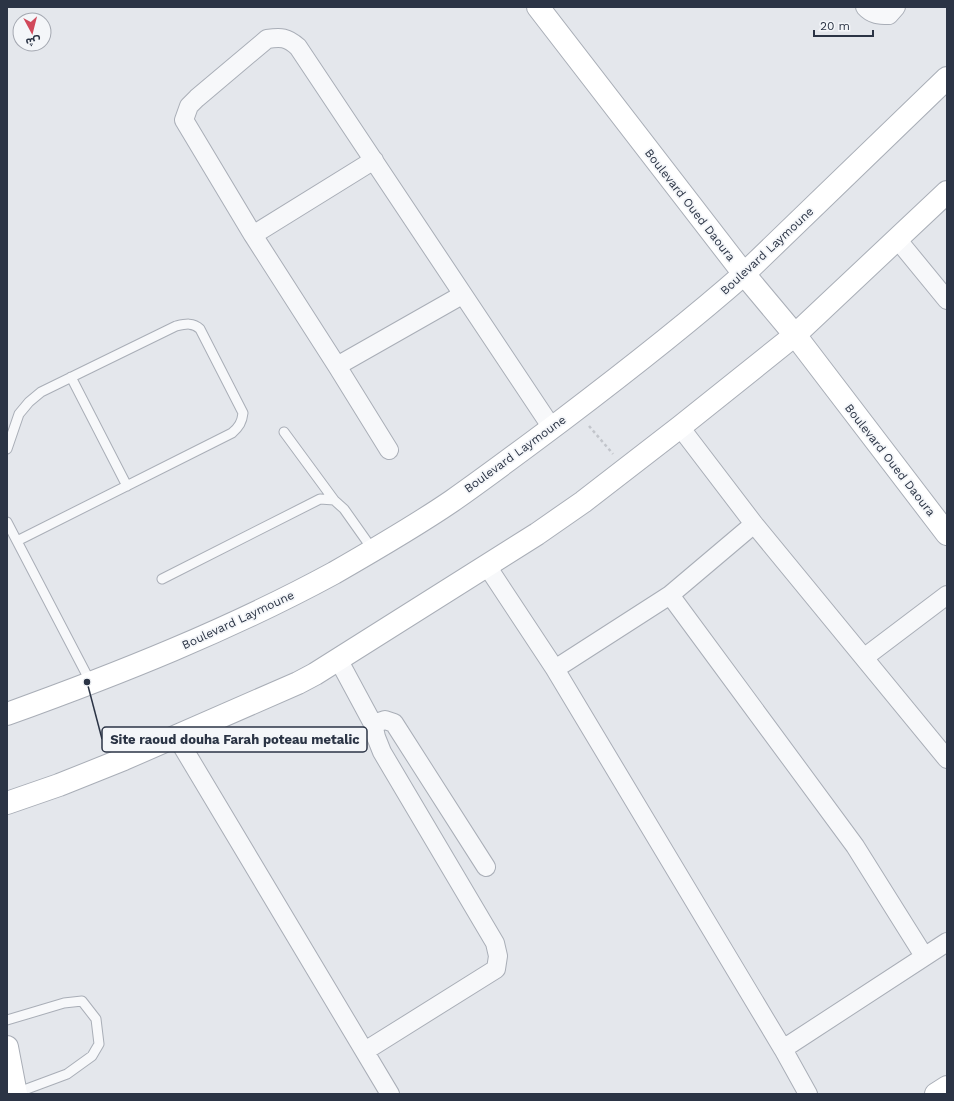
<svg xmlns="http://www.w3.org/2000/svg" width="954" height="1101" viewBox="0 0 954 1101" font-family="'Work Sans','Noto Sans Arabic',sans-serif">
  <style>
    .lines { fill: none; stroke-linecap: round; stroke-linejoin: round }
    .lane-casing { stroke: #a9aeb7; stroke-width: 11 }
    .street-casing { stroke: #a9aeb7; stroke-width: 20 }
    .secondary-casing { stroke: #a9aeb7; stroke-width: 24 }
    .path { stroke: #c2c5cb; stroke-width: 2.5; stroke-dasharray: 3 3; stroke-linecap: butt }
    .lane { stroke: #f7f8fa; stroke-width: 9 }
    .street { stroke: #f7f8fa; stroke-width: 18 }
    .secondary { stroke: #fff; stroke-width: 22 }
    .labels { text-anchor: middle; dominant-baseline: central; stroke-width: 3.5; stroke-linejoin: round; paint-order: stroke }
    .street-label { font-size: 12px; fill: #2b3445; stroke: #f4f6f9 }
    .leader { fill: none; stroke: #2b3445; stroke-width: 1.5 }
    .callout-dot { fill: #2b3445; stroke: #f4f6f9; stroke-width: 1.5 }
    .callout { fill: #f4f6f9; stroke: #2b3445; stroke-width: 1.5 }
    .callout-label { font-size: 13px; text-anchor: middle; font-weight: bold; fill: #2b3445 }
  </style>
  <rect width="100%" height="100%" fill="#e4e7ec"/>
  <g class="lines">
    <defs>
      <path id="lane" d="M71,377L127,486
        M284,432L334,500
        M7,449L19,414L29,402L41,392L176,326C185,324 193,322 200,329L243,413C242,422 239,427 232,433L17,541
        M7,522L91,683
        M162,579L320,499L334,500L344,509L373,550
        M7,1020L64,1003L82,1001L96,1019L99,1044L92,1056L67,1074L16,1093"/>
      <path id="street" d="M865,7C872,15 880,15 889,15L896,7
        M253,235L374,160
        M897,239L947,300
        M337,366L462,295
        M680,427L754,524L947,759
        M389,450L337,366L253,235L184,120L189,106L197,98L267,39C281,37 287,37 298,47L552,428
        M487,566L555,669L783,1049L808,1094
        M670,595L855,846L924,956
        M865,657L947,595
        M338,659L373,724L376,737L382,752L495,943L498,956L496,969L365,1051
        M555,669L670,595L754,524
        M373,724L385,720L394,723L486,867
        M176,736L390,1094
        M783,1049L947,942"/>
      <path id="secondary" d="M538,7L744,274L795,335L947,534
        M7,714C118,674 229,630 334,573C374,550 414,527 452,501C489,475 525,448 561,421C623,374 685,326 744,274L947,78
        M7,803L59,785L124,759L298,683L315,674L537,534L583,502L680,427L795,335L947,192
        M7,1047L16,1094
        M936,1094L947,1087"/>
    </defs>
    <use href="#lane" class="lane-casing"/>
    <use href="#street" class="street-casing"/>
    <use href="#secondary" class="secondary-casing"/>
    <path class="path" d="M589,426L613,454"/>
    <use href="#lane" class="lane"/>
    <use href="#street" class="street"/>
    <use href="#secondary" class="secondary"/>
  </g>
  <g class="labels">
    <g class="street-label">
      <text transform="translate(690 205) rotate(52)">Boulevard Oued Daoura</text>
      <text transform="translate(767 251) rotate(-43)">Boulevard Laymoune</text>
      <text transform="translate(515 454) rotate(-36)">Boulevard Laymoune</text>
      <text transform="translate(890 460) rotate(52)">Boulevard Oued Daoura</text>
      <text transform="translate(238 620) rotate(-25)">Boulevard Laymoune</text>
    </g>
  </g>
  <path class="leader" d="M87 682L102 739"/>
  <circle class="callout-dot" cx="87" cy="682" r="4"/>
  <rect class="callout" x="102" y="727" width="265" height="25" rx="4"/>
  <g class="callout-label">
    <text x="235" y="744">Site raoud douha Farah poteau metalic</text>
  </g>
  <rect width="954" height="1101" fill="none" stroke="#2b3445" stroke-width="16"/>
  <g transform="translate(32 32) rotate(173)"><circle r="19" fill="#f4f6f9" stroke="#a4a8b1"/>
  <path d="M0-3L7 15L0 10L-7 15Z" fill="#d1495b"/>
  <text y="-6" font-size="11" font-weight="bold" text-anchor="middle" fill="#2b3445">ش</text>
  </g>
  <path d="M814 30v6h59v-6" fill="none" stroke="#2b3445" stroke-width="2"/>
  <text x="820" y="30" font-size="12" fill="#2b3445" stroke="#f4f6f9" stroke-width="3" paint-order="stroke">20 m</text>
</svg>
